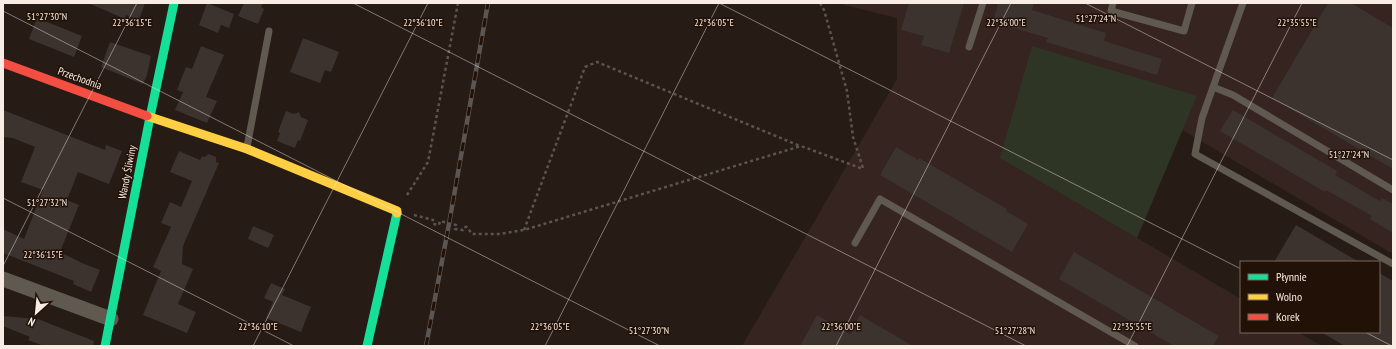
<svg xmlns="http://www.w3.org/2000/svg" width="1396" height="349" viewBox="0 0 1396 349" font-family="'PT Sans Narrow',sans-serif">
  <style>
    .industrial { fill: #352420 }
    .green { fill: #2f3525 }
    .building { fill: #3c332e }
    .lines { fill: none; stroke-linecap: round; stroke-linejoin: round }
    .path { stroke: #5c554e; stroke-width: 2.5; stroke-dasharray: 3 3; stroke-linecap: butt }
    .lane { stroke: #605950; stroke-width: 7 }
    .street { stroke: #605950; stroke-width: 15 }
    .fast { stroke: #16e098; stroke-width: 9 }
    .slow { stroke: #ffcf43; stroke-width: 9 }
    .jam { stroke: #f24e42; stroke-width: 9 }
    .rail-casing { stroke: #5d5650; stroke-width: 4.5 }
    .rail { stroke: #221106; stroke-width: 3; stroke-dasharray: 9; stroke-linecap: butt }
    .ticks { fill: none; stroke: #f9ece4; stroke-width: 1; stroke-opacity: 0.45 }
    .labels { text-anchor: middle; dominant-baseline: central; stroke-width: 3; stroke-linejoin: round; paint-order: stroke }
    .street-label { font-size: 11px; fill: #f9ece4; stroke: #221106 }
    .ticks-label { font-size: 10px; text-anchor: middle; fill: #f9ece4; stroke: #221106; stroke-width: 3; stroke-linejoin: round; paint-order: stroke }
  </style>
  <rect width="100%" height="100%" fill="#261b15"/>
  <path class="industrial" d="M845,3H1393V254L1182,130L1197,96L1000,157L1241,299V332H1298L1322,346H742L897,79V18L844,5Z"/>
  <path class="green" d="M1032,46L1197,96L1137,238L1000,158Z"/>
  <path class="building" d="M88,3H145L139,20L126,15L125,19Z
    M207,3L234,14L229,28L221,25L218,33L199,25Z
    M244,3H263L261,7L264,9L258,24L238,16Z
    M909,3H964L949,53L921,45L924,36L901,30Z
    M998,3H1034L1032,10L1106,33L1104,41L1162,59L1157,75L1046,42L1048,38L993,22Z
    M1328,3H1351L1393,28V169L1272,98Z
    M37,18L82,36L74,57L29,39Z
    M303,38L339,52L331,72L325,70L320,83L290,72Z
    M110,42L151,56L147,75L143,84L101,67Z
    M201,46L224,55L206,97L217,101L207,123L175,110L183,92L177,90L186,67L192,69Z
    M3,110L105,150L106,145L122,151L109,184L78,172L67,200L79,205L60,252L82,263L100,270L91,292L73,284L74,281L3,253V229L24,239L43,190L21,182L35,147L13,138L3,137Z
    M1233,110L1337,171L1335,175L1380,201L1382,198L1393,204V233L1370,219L1372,216L1326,190L1325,192L1220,131Z
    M286,111L294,114L299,112L301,117L308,120L300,141L298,140L295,148L277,141L280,133L278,132Z
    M896,147L918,160L919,158L1007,209L1006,211L1028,224L1012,252L880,175Z
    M179,151L200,160L202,156L205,157L208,154L216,157V162L219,163L183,246L182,264L193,269L178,304L196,312L187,333L143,315L161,271L153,267L171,227L161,223L170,202L181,207L192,181L170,172Z
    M1296,225L1359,262H1274Z
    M253,226L274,235L268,248L248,239Z
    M1074,252L1219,336L1213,346H1174L1059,279Z
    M1379,273L1393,281V346H1345L1321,332H1379Z
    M271,283L285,289L282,295L311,307L301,332L266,318L273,302L264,298Z
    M817,315L850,334L860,315L913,346H800Z
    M3,316L38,319L94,341L93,346H44L28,340L30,337L3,326Z"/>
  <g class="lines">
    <path class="path" d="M820,3L824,10L847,91L853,137L863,168
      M407,195L428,162L458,3
      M414,215L433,220V224L439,225L440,221L456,225L455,229L463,230L464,227H467L472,234H500L524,230L801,146L863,169
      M524,230L585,67L597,62L800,146"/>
    <path class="lane" d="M1113,3L1111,11L1184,31L1192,3
      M1243,3L1202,118L1195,154L1393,264
      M969,47L983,3
      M1213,87L1233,95L1393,190
      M247,147L269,31
      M855,243L880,199L1135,346"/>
    <path class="street" d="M3,279L111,319"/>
    <path class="fast" d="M105,346L150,117L174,3
      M367,346L397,213"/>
    <path class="slow" d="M147,116L247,149L397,211V213"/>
    <path class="jam" d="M3,63L147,116"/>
    <defs>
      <path id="rail" d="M426,346L449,224L488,3"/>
    </defs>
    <use href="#rail" class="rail-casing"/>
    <use href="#rail" class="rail"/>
  </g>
  <path class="ticks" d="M353,3L1026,346M719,3L1241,269M1085,3L1393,160M3,11L660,346M3,198L294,346M3,266L137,3M1365,332L1392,346M253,346L428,3M545,346L719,3M836,346L1011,3M1127,346L1302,3"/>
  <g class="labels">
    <g class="street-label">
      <text transform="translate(80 78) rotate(20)">Przechodnia</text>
      <text transform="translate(127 172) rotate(-79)">Wandy Śliwiny</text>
    </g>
  </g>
  <g class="ticks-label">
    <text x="47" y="20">51°27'30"N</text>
    <text x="1096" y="22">51°27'24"N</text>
    <text x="132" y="26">22°36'15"E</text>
    <text x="423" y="26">22°36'10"E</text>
    <text x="714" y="26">22°36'05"E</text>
    <text x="1006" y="26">22°36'00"E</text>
    <text x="1297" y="26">22°35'55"E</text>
    <text x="1349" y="158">51°27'24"N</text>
    <text x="47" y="206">51°27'32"N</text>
    <text x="43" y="258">22°36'15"E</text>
    <text x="258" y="330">22°36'10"E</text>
    <text x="550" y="330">22°36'05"E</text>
    <text x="841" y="330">22°36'00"E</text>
    <text x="1132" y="330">22°35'55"E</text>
    <text x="649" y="334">51°27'30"N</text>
    <text x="1015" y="334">51°27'28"N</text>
  </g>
  <rect width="1396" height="349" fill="none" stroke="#f9ece4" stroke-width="8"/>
  <rect x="1240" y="261" width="140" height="72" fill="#221106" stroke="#78695f"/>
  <rect x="1248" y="274" width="20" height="6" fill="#16e098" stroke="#78695f"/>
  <text x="1276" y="281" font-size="12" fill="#f9ece4">Płynnie</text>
  <rect x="1248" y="294" width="20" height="6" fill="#ffcf43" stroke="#78695f"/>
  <text x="1276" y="301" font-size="12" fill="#f9ece4">Wolno</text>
  <rect x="1248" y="314" width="20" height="6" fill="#f24e42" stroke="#78695f"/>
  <text x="1276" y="321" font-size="12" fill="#f9ece4">Korek</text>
  <g transform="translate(36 313) rotate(207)" stroke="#221106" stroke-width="3" paint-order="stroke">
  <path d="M0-3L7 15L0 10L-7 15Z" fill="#f9ece4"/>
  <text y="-6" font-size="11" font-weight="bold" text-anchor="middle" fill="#f9ece4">N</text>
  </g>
</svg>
